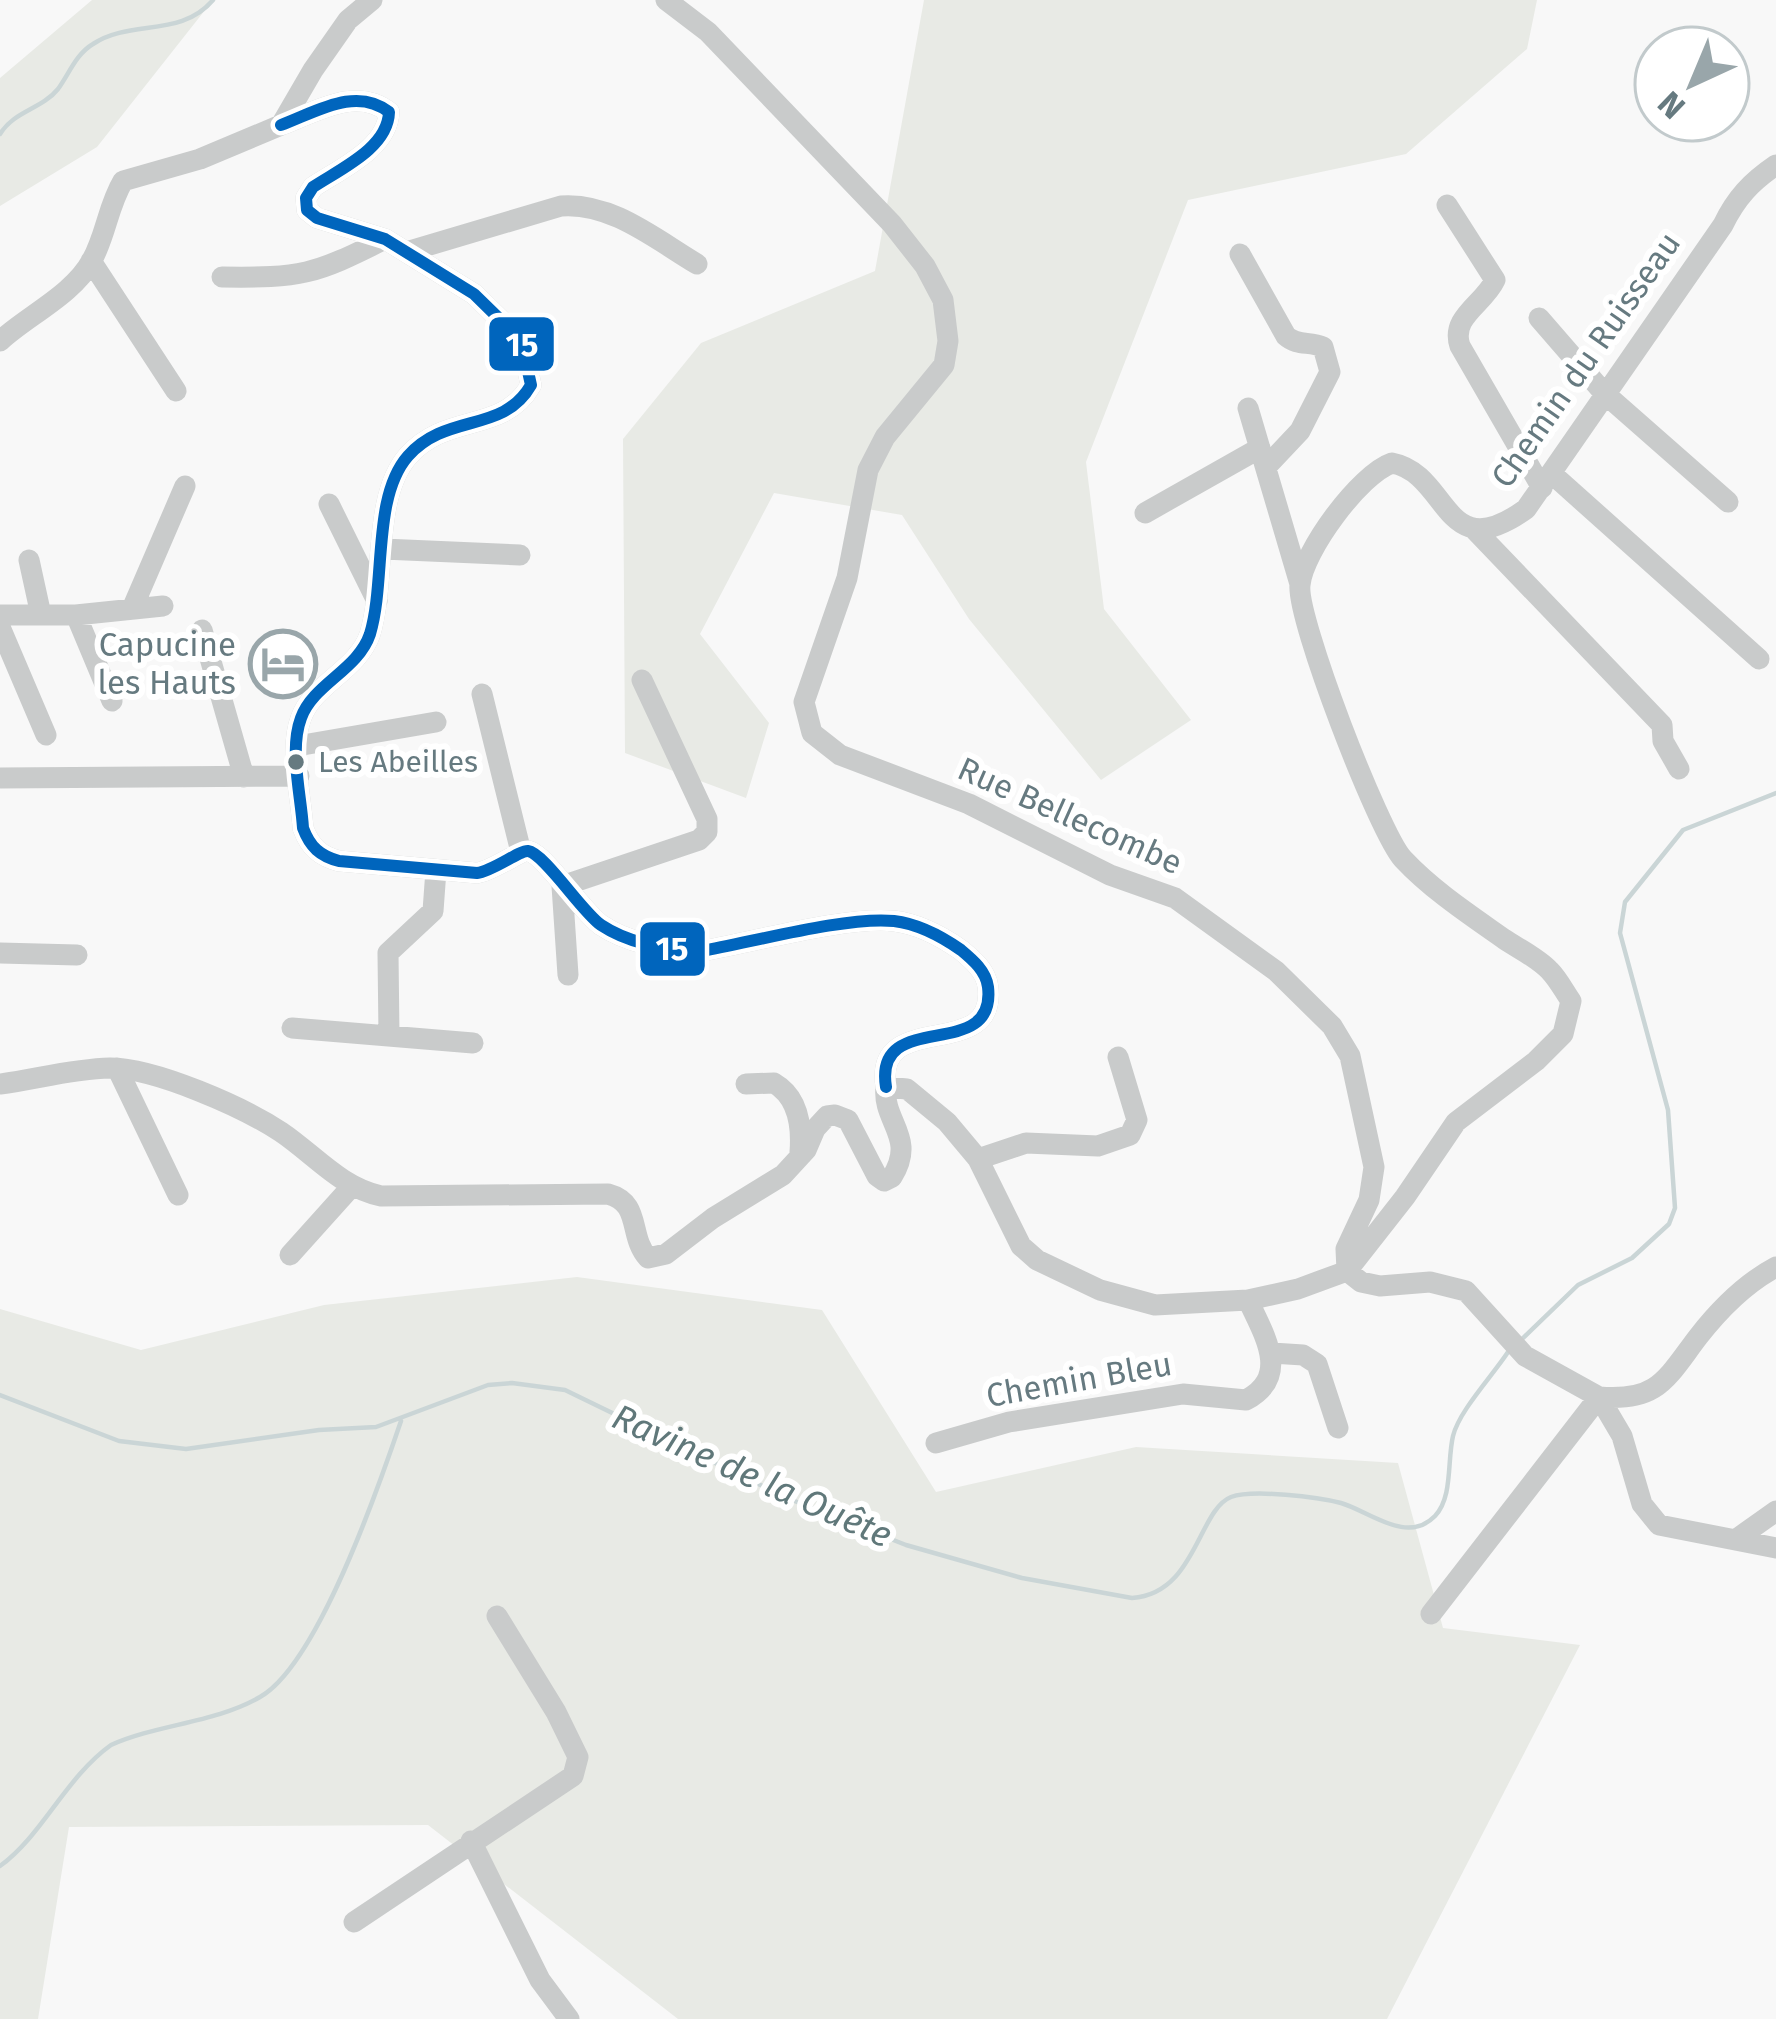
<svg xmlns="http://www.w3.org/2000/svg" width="1776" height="2019" viewBox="0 0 1776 2019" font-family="'Fira Sans',sans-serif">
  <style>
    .green { fill: #e8eae5 }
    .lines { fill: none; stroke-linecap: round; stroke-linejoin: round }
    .stream { stroke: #cad5d6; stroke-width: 4.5 }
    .minor { stroke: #c9cbcb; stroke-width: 21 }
    .bus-1-casing { stroke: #fff; stroke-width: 21 }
    .bus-1 { stroke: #0065bd; stroke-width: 12 }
    .bus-dot { fill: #667a80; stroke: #fff; stroke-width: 4.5 }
    .labels { text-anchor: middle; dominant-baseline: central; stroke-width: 12; stroke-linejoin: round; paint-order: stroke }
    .bus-label { font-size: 30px; fill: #667a80; stroke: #fff; text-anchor: start }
    .street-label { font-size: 33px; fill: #667a80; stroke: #fff }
    .poi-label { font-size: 33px; fill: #667a80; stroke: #fff; text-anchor: end }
    .water-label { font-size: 36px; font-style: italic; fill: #60787a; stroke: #fff }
    .line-badge { stroke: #fff; stroke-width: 4.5 }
    .badge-label { font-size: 33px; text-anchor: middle; font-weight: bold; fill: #fff }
  </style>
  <rect width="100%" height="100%" fill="#f8f8f8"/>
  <path class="green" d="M92,0H213L97,147L0,206V78Z
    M924,0H1537L1527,49L1406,154L1188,200L1086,462L1104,609L1191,720L1101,780L969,619L902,515L774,493L700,634L769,723L746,798L625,753L623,439L701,343L875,271Z
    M577,1277L822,1310L936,1492L1136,1447L1398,1463L1443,1628L1580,1645L1387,2019H678L428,1825L69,1827L38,2019H0V1309L141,1350L324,1305Z"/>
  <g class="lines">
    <path class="stream" d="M0,134C14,111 42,109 58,89C69,74 76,54 93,44C131,19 181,38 213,0
      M1521,1340L1578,1285L1632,1258L1669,1224L1675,1208L1668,1110L1620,933L1625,902L1683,830L1776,793
      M0,1395L119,1441L186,1449L319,1430L376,1427L488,1385L512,1383L565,1390L787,1498L906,1545L1022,1578L1132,1598C1196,1594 1198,1510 1231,1497C1253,1489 1318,1497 1341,1503C1369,1511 1407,1545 1435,1516C1453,1497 1447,1461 1453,1436C1459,1411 1493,1375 1508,1352
      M0,1866C41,1837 66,1777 111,1745C158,1724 215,1723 260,1697C318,1664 379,1486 401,1421"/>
    <path class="minor" d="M666,0L708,32L892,224L925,266L943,300L948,341L944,365L885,437L868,470L847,578L804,702L812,733L840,755L969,804L1110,875L1175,898L1276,971L1332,1026L1350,1056L1374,1167L1369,1200L1346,1249L1347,1271L1361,1282L1380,1286L1430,1282L1466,1291L1525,1356L1599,1397L1622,1436L1642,1504L1659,1525L1776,1548
      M281,125C316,112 356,86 389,112C388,148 340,169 313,187L306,198L307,210L317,218L385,239L474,294L521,340L531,385C503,434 447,412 408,456C372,497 386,581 370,634C358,670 313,684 301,718C289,750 301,795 303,828C310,847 320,856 339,861L477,873C493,871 520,850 528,851C544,853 582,912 601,925C631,945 668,950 702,951C753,942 847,916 894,921C919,924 941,936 961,950C973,960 986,971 988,987C997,1064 873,1007 886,1087
      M1447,205L1495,280C1484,304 1450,317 1460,346L1542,488
      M406,252L561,206C611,202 655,239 697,264
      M1240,254L1286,336C1297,346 1310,341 1323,347L1330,372L1300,431L1266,467
      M91,261L176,391
      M222,277C301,278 314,275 385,239
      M1539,318L1604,393L1728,502
      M0,341C28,315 73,295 92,260C106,235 108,206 123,181L200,159L281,125L313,70L348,20L372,0
      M1248,408L1300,584
      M1551,473L1759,659
      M329,504L377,601
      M1145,513L1260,448
      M1473,528L1662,725L1663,741L1679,769
      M383,549L520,555
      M29,560L41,615
      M132,609L185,486
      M0,615H76L163,606
      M76,615L112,701
      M0,627L46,735
      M202,630L244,777
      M482,694L521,852
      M297,746L436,722
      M0,778L299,776
      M0,953L77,955
      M568,975L562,886L699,840L707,832V819L642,680
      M292,1028L473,1043
      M389,1036L388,953L433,911L436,870
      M117,1068L178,1195
      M0,1084C37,1079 72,1069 110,1068C155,1068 243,1107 281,1132C315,1155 340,1187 381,1196L608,1194C642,1203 628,1236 648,1258L666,1254L713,1218L783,1175L806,1150L815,1129L827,1116L835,1115L848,1120L877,1176L884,1181L892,1177C917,1137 882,1122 886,1087L907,1089L947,1122L978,1159L1021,1246L1037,1260L1100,1290L1155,1305L1248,1300L1298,1289L1347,1271L1405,1197L1456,1122L1536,1061L1563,1034L1571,1001C1564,991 1558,979 1550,971C1538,958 1519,949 1504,939C1470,915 1432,890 1403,859C1379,833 1296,618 1300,585C1303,551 1360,474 1392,463C1450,474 1443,569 1526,509L1723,225C1736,198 1751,182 1776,165
      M746,1084L774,1083C798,1097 802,1126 800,1152
      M978,1159L1026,1143L1098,1146L1130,1135L1137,1120L1118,1057
      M290,1255L352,1186
      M1272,1353L1303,1355L1317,1364L1338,1428
      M936,1443L1009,1422L1183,1394L1246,1400C1291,1376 1264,1335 1248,1300
      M1738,1538L1776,1511
      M1431,1614L1599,1397C1658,1402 1666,1379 1698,1337C1719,1310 1746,1283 1776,1267
      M471,1841L540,1980L569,2019
      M354,1922L573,1776L578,1757L556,1712L497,1616"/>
    <defs>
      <path id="bus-1" d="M281,125C316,112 356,86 389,112C388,148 340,169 313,187L306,198L307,210L317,218L385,239L474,294L521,340L531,385C503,434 447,412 408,456C372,497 386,581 370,634C358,670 313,684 301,718C289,750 301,795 303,828C310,847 320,856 339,861L477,873C493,871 520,850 528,851C544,853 582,912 601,925C631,945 668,950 702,951C753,942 847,916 894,921C919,924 941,936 961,950C973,960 986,971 988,987C997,1064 873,1007 886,1087"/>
    </defs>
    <use href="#bus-1" class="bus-1-casing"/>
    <use href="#bus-1" class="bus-1"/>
  </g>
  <defs>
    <symbol id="hotel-ring" viewBox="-11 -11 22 22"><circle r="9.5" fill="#fff" stroke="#99a6aa" stroke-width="1.5"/><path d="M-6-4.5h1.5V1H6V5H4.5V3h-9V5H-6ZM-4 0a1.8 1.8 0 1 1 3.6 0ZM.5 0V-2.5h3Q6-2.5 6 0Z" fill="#99a6aa"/></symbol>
  </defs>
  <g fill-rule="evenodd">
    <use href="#hotel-ring" x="245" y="626" width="76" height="76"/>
  </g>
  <circle class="bus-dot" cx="296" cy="762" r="10"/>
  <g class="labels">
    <g class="bus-label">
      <text x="318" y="762">Les Abeilles</text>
    </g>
    <g class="street-label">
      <text transform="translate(1586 360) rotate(-55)">Chemin du Ruisseau</text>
      <text transform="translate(1070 816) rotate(24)">Rue Bellecombe</text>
      <text transform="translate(1079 1380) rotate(-10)">Chemin Bleu</text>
    </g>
    <g class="poi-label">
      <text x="236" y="645">Capucine<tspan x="236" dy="38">les Hauts</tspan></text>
    </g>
    <g class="water-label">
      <text transform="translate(752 1476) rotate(24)">Ravine de la Ouête</text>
    </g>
  </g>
  <g class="line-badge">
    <rect x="487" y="315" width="69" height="58" rx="12" fill="#0065bd"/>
    <rect x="638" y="920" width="69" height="58" rx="12" fill="#0065bd"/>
  </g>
  <g class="badge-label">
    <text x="522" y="356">15</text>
    <text x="672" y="960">15</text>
  </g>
  <g transform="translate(1692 84) rotate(224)"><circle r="57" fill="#ffffff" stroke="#c2cacc" stroke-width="3"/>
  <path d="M0-9L21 45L0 30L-21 45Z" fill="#99a6aa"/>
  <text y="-18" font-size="33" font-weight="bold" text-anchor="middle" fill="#667a80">N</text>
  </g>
</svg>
